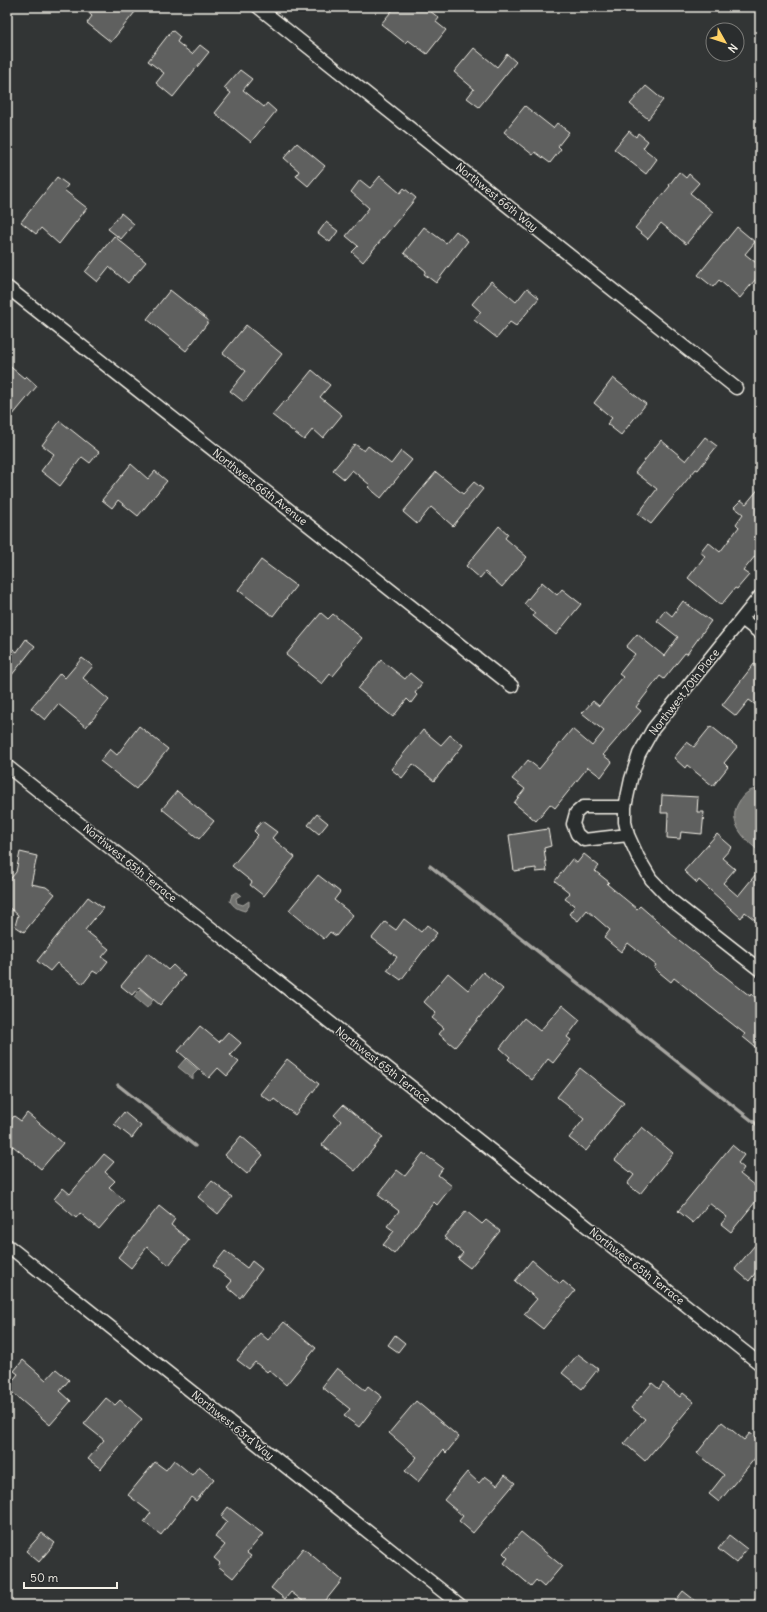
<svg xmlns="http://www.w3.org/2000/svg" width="767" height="1612" viewBox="0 0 767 1612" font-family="Delius,sans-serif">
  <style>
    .water { fill: #727370; stroke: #a6a5a0 }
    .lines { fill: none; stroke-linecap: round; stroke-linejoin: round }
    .stream { stroke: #a6a5a0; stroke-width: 3.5 }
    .building { fill: #5f605f; stroke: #f4f1e8 }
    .minor-casing { stroke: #f4f1e8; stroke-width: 15 }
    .minor { stroke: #2a2d2e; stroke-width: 12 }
    .labels { text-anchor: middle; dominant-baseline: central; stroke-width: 3; stroke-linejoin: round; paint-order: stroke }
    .street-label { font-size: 11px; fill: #f4f1e8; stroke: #2a2d2e }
  </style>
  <rect width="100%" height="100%" fill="#323535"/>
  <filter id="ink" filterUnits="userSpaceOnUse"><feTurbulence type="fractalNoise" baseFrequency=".025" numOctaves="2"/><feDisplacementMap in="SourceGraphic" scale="8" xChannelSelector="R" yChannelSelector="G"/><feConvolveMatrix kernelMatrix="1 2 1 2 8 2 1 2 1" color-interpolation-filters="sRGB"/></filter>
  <g filter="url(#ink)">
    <path class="water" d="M755,789L760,790V852C745,840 726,822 739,802C743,795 748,791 755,789Z
      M237,892L241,895L236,898L237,903L243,905L249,901V906L245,911C237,909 234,907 230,901L232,895Z
      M140,989L153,1000L147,1008L134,997Z
      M185,1059L198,1070L193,1075V1079L178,1067Z"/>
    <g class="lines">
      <path class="stream" d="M430,866L760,1127
        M118,1085L195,1146
        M752,1605L760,1595"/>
    </g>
    <path class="building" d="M82,7H139L111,42L87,23L92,16Z
      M395,7H425L439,18L436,22L446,30L427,54L408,40L405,43L381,24Z
      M172,30L180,37L177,42L192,54L200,45L209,52L173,97L156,83L164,73L148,61Z
      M474,48L497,67L507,54L516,62L479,107L467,98L474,89L454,72Z
      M240,70L252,79L243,90L264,107L267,103L276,111L251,142L215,113L231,93L224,88Z
      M646,86L663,100L648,119L630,104Z
      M525,106L553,128L557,123L569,132L558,146L561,149L550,163L535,152L533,155L504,132Z
      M629,131L636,137L638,133L648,141L643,148L657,159L646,174L614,149Z
      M297,143L325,166L308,186L296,176L299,171L284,158Z
      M679,172L686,178L689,174L699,183L690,193L713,212L686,244L661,223L648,239L635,228L670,186L669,185Z
      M380,176L400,193L404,188L416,198L363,262L352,252L358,246L346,236L369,208L351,192L360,180L370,188Z
      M57,177L68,185L64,190L87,208L59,244L41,228L36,234L21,222Z
      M121,213L134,224L121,239L108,229Z
      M326,222L338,231L330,242L318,233Z
      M424,227L446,243L456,231L468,241L436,283L424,274L426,271L404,253Z
      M737,227L755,242L745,254L760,266V274L740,298L719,280L713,287L698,275Z
      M114,236L146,262L128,283L109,267L97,282L85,272Z
      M491,281L516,302L527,288L539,298L516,326L510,322L497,338L474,320L481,312L472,304Z
      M170,290L209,321L186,351L147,319Z
      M246,325L282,354L244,402L230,391L246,371L223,353Z
      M7,364L24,378L26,376L37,386L7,422Z
      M312,370L330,385L320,397L342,415L323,438L313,429L304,440L272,415L284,401L286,402Z
      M613,378L646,404L621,435L607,424L612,418L594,403Z
      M60,421L99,452L90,463L82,457L60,486L41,471L54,454L42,445Z
      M705,437L717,446L698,470L696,469L651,524L638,514L657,489L635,472L661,440L686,461Z
      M355,444L364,451L368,446L391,464L401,451L412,460L381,498L368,487L370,485L352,470L344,479L333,470Z
      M131,464L148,479L155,471L167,481L138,516L118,500L112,508L102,500Z
      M436,472L463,494L474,482L483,489L453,526L431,507L417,524L403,512Z
      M760,487V550L743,571L749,575L737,589L735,588L721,605L688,578L705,556L700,552L708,542L720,552L739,527L736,524L743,514L734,507L741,500L746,504Z
      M499,526L508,534L505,538L527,557L502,587L485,572L480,578L466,566Z
      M261,560L296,586L273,616L238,590Z
      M542,582L557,595L562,589L581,604L556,635L533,616L535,613L524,604Z
      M683,601L711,621L687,654L685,653L664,679L660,676L636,707L641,711L603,755L612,762L601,777L588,767L555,808L550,804L536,821L514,803L525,789L512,779L528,760L539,769L572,729L592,746L604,731L582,713L593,701L599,706L623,677L619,674L635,654L626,647L637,634L664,656L678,637L657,621L665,610L672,616Z
      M321,613L328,619L333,614L362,638L342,663L343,664L333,676L330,674L322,684L286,655Z
      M26,639L35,646L7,681V645L17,652Z
      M82,658L93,666L83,678L109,700L86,727L58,704L45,720L31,708L60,673L65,678Z
      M381,660L405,679L410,673L422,683L415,693L417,695L411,703L407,699L393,717L358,689Z
      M754,664L760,668V708L749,700L736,716L722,705Z
      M139,726L168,749L136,789L100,761L110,749L117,755Z
      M711,726L737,747L724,763L728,767L713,786L687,765L685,768L674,758L687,742L694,747Z
      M423,730L441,745L450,735L463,745L434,781L413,764L402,778L391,769Z
      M177,791L214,821L199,839L162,809Z
      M662,795L698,797L697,812H704L702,834L681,832L680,839L667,838L668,813H661Z
      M317,814L328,823L319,834L308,825Z
      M262,821L277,832L272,838L295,857L264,896L250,885L252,882L232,866L258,835L254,831Z
      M548,829L551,846L544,848L547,871L536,872V868L514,871L509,835Z
      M717,834L732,847L722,858L735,869L723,883L738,896L760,869V924L745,912L741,918L699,880L697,883L684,871Z
      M20,852L37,856L31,884L46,887L55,894L24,932L15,926L18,915L11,909H7V883L16,872Z
      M584,854L599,866L595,871L609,882L607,884L637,909L640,906L670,932V933L703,959L750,996L751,994L760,1001V1051L743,1037L745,1034L674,978L671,982L654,968L656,965L628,943L621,952L604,938L610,930L587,910L578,921L569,914L575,906L565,899L570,893L555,881L572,859L577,863Z
      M318,875L340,892L334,900L353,915L336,936L330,932L324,939L289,910Z
      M88,897L103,908L85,930L109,949L102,957L108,961L98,974L93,971L83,984L57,963L50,971L37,961Z
      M404,919L421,932L427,925L437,933L401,980L387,970L397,957L372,938L385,922L396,930Z
      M148,953L168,970L173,965L185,976L160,1005L139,987L132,995L121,986Z
      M483,972L503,989L455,1047L439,1034L444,1028L432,1018L436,1013L424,1002L448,973L468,990Z
      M562,1005L580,1020L567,1037L571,1040L553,1063L548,1059L532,1080L508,1059L510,1057L500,1048L524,1018L540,1031Z
      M200,1026L219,1042L228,1032L241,1043L230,1055L239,1062L227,1076L218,1068L209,1078L178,1051Z
      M287,1059L319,1084L295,1115L274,1099L272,1102L260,1094Z
      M580,1068L624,1103L586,1151L569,1138L584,1119L557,1097Z
      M343,1105L383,1137L355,1171L322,1145L341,1121L334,1115Z
      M124,1112L141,1126L132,1138L114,1124Z
      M27,1113L63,1143L41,1169L13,1146L7,1153V1125L14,1116L21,1121Z
      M642,1127L673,1153L640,1194L627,1184L634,1175L615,1160Z
      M241,1136L263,1155L247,1174L225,1155Z
      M732,1145L744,1155L738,1163L744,1168L740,1174L760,1190V1196L731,1232L721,1224L727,1217L709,1203L693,1223L678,1211Z
      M423,1153L443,1168L438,1175L452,1186L437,1205L434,1202L394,1254L383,1245L394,1231L387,1226L399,1211L378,1195L397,1170L405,1176Z
      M104,1154L114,1162L105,1172L115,1181L109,1187L124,1200L99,1229L80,1213L76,1218L54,1199L63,1188L70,1194Z
      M212,1181L232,1197L218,1214L198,1197Z
      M159,1206L175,1219L171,1225L189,1240L169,1265L147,1247L131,1268L118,1257Z
      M466,1211L482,1224L486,1220L500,1231L470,1268L458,1259L463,1253L444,1237Z
      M760,1239V1267L749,1281L735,1269Z
      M225,1251L247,1268L252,1261L262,1269L240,1298L227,1287L232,1281L213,1266Z
      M532,1260L560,1284L563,1281L575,1291L543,1329L524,1314L537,1299L515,1281Z
      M284,1322L316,1348L286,1385L269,1370L267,1372L255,1362L249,1369L237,1360L260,1333L268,1340Z
      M395,1335L405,1343L398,1352L388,1345Z
      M578,1354L598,1369L582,1389L562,1373Z
      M23,1360L46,1380L56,1369L69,1380L60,1391L71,1401L50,1425L7,1388L18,1374L14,1371Z
      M337,1368L365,1390L368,1386L382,1397L359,1427L344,1416L350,1409L322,1387Z
      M652,1383L659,1389L663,1383L680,1397L683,1393L694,1402L645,1461L624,1443L645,1419L631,1408Z
      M106,1398L115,1405L120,1400L142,1419L101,1469L88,1459L104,1440L84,1424Z
      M416,1401L459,1437L446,1453L443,1450L418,1482L405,1471L417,1457L389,1433Z
      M722,1422L744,1440L750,1433L760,1441V1452L719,1502L709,1494L724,1475L697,1453Z
      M174,1460L192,1475L199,1466L214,1479L196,1501L191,1497L161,1535L144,1522L151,1513L128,1495L155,1462L166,1470Z
      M467,1472L479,1483L485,1476L497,1485L505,1475L515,1483L473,1533L459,1521L463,1516L444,1500Z
      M228,1507L263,1534L247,1553L251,1556L233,1578L218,1566L220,1563L214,1558L225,1545L215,1537L227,1521L221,1516Z
      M521,1532L562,1566L544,1587L536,1580L531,1586L504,1563L508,1558L503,1553Z
      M42,1533L55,1543L39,1562L26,1551Z
      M729,1535L747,1549L736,1563L718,1549Z
      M303,1548L342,1580L322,1605H308L291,1592L285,1599L271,1588Z
      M683,1591L701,1605H672Z"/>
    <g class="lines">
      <defs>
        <path id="minor" d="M258,7L736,388
          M7,287L512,686
          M760,596L653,729L639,754L631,779L625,807V822L628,835L638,857L651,879L672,901L760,970
          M742,619L760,633
          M7,766L760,1364
          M625,807H583L576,813L573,824L577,834L584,840L628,835
          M7,1245L460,1605"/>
      </defs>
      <use href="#minor" class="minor-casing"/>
      <use href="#minor" class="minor"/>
    </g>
  </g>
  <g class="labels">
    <g class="street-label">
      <text transform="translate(497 197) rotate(39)">Northwest 66th Way</text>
      <text transform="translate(260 487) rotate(38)">Northwest 66th Avenue</text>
      <text transform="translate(684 692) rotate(-52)">Northwest 70th Place</text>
      <text transform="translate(130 863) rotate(39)">Northwest 65th Terrace</text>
      <text transform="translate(383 1065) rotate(38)">Northwest 65th Terrace</text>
      <text transform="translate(637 1266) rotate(38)">Northwest 65th Terrace</text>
      <text transform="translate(233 1425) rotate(39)">Northwest 63rd Way</text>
    </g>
  </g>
  <rect width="767" height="1612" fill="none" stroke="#2a2d2e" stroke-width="24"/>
  <rect x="12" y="12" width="743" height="1588" fill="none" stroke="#f4f1e8" stroke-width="1.5" filter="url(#ink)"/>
  <g transform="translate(725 42) rotate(129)"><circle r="19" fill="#2a2d2e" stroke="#7b7b78"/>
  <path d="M0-3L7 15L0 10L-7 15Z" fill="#ffd166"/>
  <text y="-6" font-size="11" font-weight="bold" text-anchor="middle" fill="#f4f1e8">N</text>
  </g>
  <path d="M24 1582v6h93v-6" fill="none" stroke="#f4f1e8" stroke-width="2"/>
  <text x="30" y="1582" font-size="12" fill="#f4f1e8" stroke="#2a2d2e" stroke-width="3" paint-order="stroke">50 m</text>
</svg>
